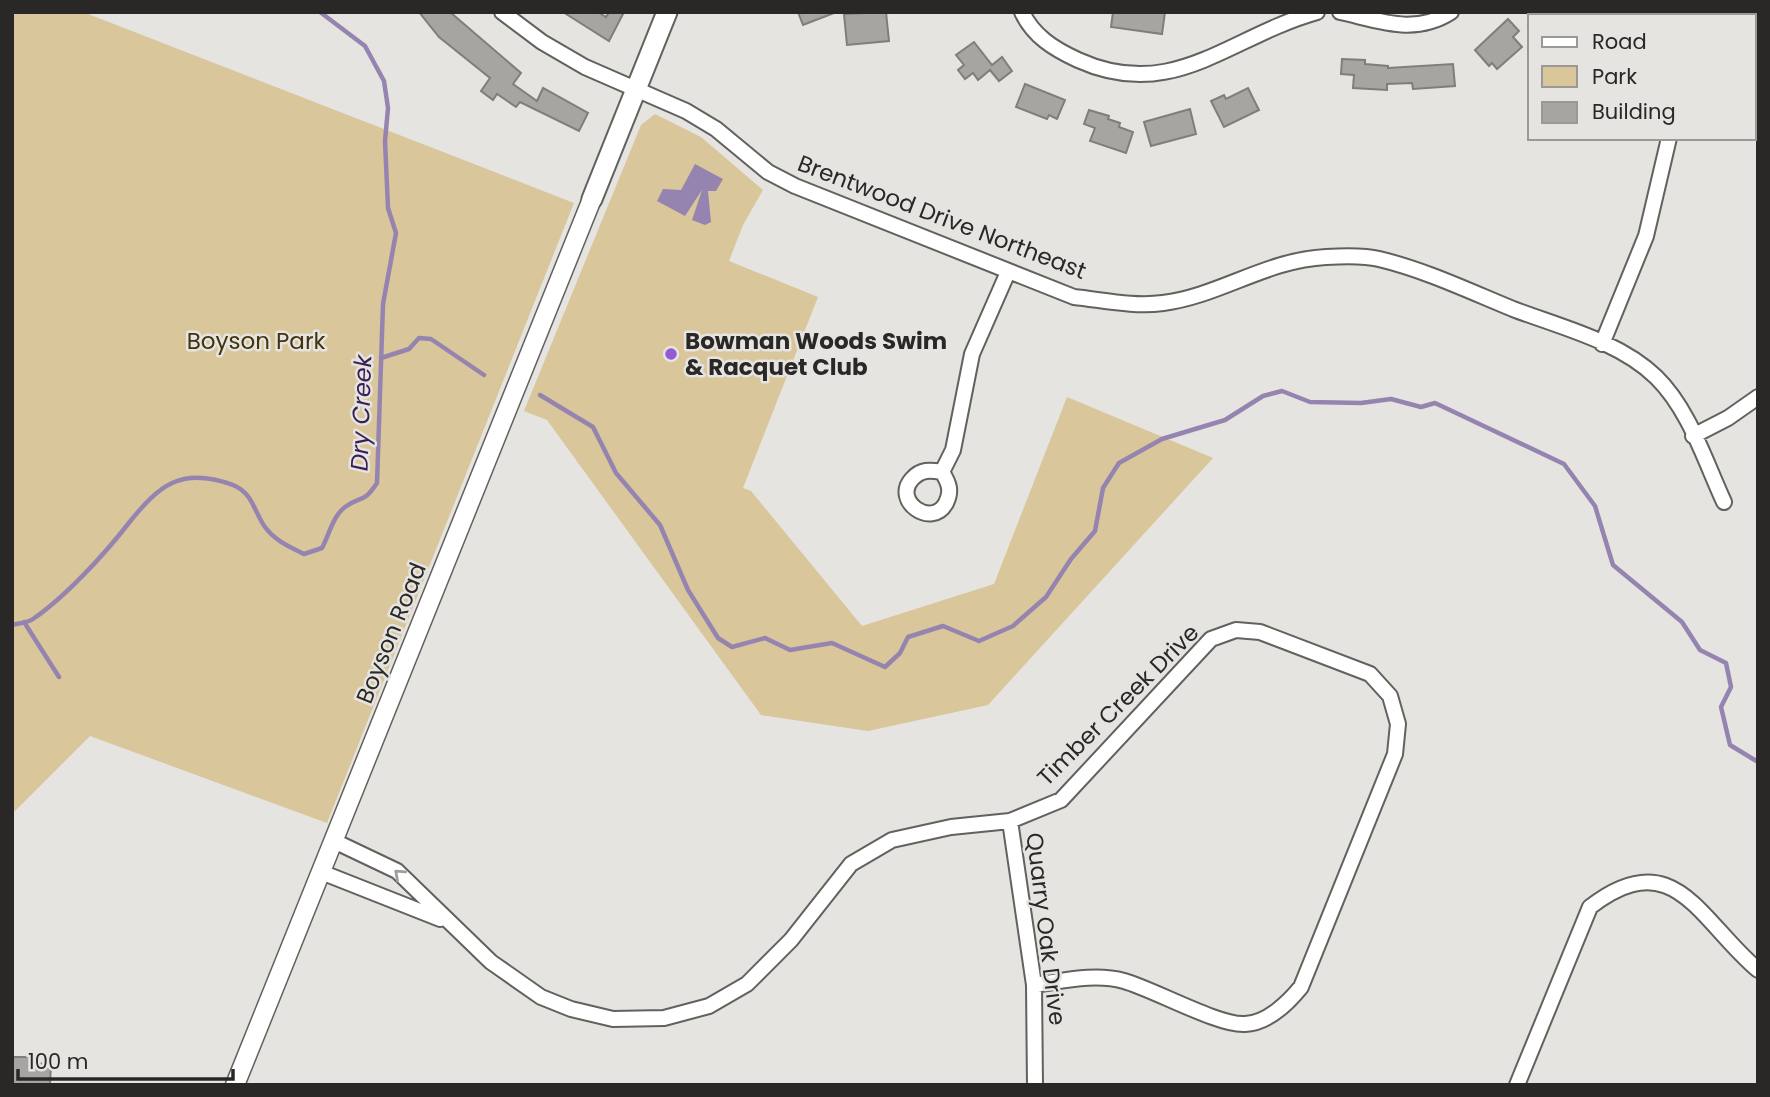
<svg xmlns="http://www.w3.org/2000/svg" width="1770" height="1097" viewBox="0 0 1770 1097" font-family="Poppins,sans-serif">
  <style>
    .green { fill: #d9c69a }
    .water { fill: #9684b0 }
    .lines { fill: none; stroke-linecap: round; stroke-linejoin: round }
    .stream { stroke: #9684b0; stroke-width: 4.5 }
    .building { fill: #a7a5a2; stroke: #7f7e7b; stroke-width: 2 }
    .minor-casing { stroke: #62615e; stroke-width: 18 }
    .tertiary-casing { stroke: #62615e; stroke-width: 21 }
    .secondary-casing { stroke: #62615e; stroke-width: 23 }
    .minor { stroke: #fff; stroke-width: 14 }
    .tertiary { stroke: #fff; stroke-width: 18 }
    .secondary { stroke: #fff; stroke-width: 19 }
    .oneway { stroke: #9f9e9e }
    .poi-dot { fill: #925bd3; stroke: #e5e4e0; stroke-width: 2.5 }
    .labels { text-anchor: middle; dominant-baseline: central; stroke-width: 5; stroke-linejoin: round; paint-order: stroke }
    .street-label { font-size: 23px; fill: #292827; stroke: #e5e4e0 }
    .park-label { font-size: 23px; fill: #42330b; stroke: #e5e4e0 }
    .poi-label { font-size: 23px; font-weight: bold; fill: #292827; stroke: #e5e4e0; text-anchor: start }
    .water-label { font-size: 24px; font-style: italic; fill: #381e55; stroke: #e5e4e0 }
  </style>
  <rect width="100%" height="100%" fill="#e5e4e0"/>
  <path class="green" d="M12,12H83L574,203L327,823L90,736L12,814Z
    M655,114L701,137L763,190L743,225L729,261L818,297L743,488L751,491L862,626L994,584L1067,397L1213,458L988,705L868,731L761,715L547,420L524,411L641,125Z"/>
  <path class="water" d="M695,164L723,179L716,191H708L711,222L705,225L692,220L702,190L685,216L657,201L663,189L681,190Z"/>
  <g class="lines">
    <path class="stream" d="M381,358L409,349L419,338L431,339L484,375
      M540,395L593,427L616,473L660,525L688,590L718,638L732,647L765,638L790,650L832,643L885,667L900,653L908,637L943,626L979,641L1013,626L1046,597L1071,559L1095,531L1103,488L1119,463L1162,439L1225,420L1263,396L1282,391L1310,402L1361,403L1391,399L1421,407L1435,403L1564,464L1595,506L1613,565L1682,622L1700,650L1726,663L1731,687L1721,707L1730,745L1758,762
      M24,622L59,677
      M12,625C19,623 27,623 33,619C65,597 104,555 128,524C159,485 181,466 233,485C253,493 254,512 265,527C274,540 290,547 304,554L322,548C329,535 333,516 345,507C362,495 363,504 377,483L383,304L396,233L388,208L385,141L388,108L384,81L365,46L320,12"/>
  </g>
  <path class="building" d="M419,12H450L521,73L513,84L537,101L543,88L588,113L579,131L520,102L516,107L497,94L493,100L481,91L490,78L439,37Z
    M563,12H598L606,17L609,12H624L609,41Z
    M798,12H834V13L803,25Z
    M886,12L889,41L847,45L844,14Z
    M1113,12H1165L1162,34L1111,27Z
    M1508,19L1519,31L1513,37L1522,47L1497,69L1492,63L1489,66L1475,50Z
    M974,42L992,65L1002,57L1012,71L999,81L990,70L978,80L973,73L965,79L958,70L964,65L956,55Z
    M1342,59L1365,60V64L1388,66V68L1453,64L1455,86L1413,89L1412,83L1387,84V90L1353,88L1354,75L1341,74Z
    M1025,84L1065,100L1057,119L1049,115L1047,119L1016,107Z
    M1248,88L1259,110L1224,127L1211,101L1224,95L1226,99Z
    M1190,109L1196,134L1151,146L1144,122Z
    M1089,110L1109,116L1108,119L1120,123L1119,127L1133,132L1126,153L1090,141L1095,128L1084,124Z
    M12,1057H31V1063L51,1064L50,1085H12Z"/>
  <g class="lines">
    <defs>
      <path id="minor" d="M502,12L542,42L585,67L686,111L716,129L768,172L795,186L1074,297C1103,300 1134,307 1163,303C1219,296 1266,260 1326,257C1342,256 1363,255 1379,259C1425,270 1469,291 1513,309C1560,327 1619,341 1656,377C1689,409 1705,461 1724,502
        M1022,12C1033,36 1054,49 1078,60C1173,103 1228,37 1317,12
        M1340,12C1378,20 1414,36 1451,12
        M1708,16L1709,12
        M1602,344L1646,236L1669,138
        M1693,436L1728,418L1758,397
        M942,472C949,483 952,491 946,503C932,529 892,501 912,479C921,469 930,470 942,472L953,450L972,354L1008,272
        M1010,821L1034,985L1035,1085
        M334,841L397,871L491,962L541,997L571,1009L613,1019L664,1018L709,1006L747,984L791,940L851,864L892,840L951,827L1010,821L1061,800L1211,639L1236,630L1260,632L1370,674L1390,696L1398,724L1395,754L1301,987C1288,1003 1267,1023 1245,1024C1219,1026 1153,989 1124,981C1095,973 1063,981 1034,985
        M321,872L440,919
        M1517,1085L1590,907C1674,842 1699,920 1758,970"/>
      <path id="tertiary" d="M235,1085L592,199"/>
      <path id="secondary" d="M592,199L667,12"/>
    </defs>
    <use href="#minor" class="minor-casing"/>
    <use href="#tertiary" class="tertiary-casing"/>
    <use href="#secondary" class="secondary-casing"/>
    <use href="#minor" class="minor"/>
    <use href="#tertiary" class="tertiary"/>
    <use href="#secondary" class="secondary"/>
  </g>
  <defs><path id="oneway-chevron" d="M-2-3.5L2.5 0L-2 3.5" fill="none" stroke-width="1.6" stroke-linecap="round" stroke-linejoin="round" transform="scale(1.75)"/></defs>
  <use class="oneway" href="#oneway-chevron" transform="translate(399 874) rotate(-138)"/>
  <circle class="poi-dot" cx="671" cy="354" r="7"/>
  <g class="labels">
    <g class="street-label">
      <text transform="translate(942 217) rotate(21)">Brentwood Drive Northeast</text>
      <text transform="translate(391 633) rotate(-68)">Boyson Road</text>
      <text transform="translate(1118 705) rotate(-45)">Timber Creek Drive</text>
      <text transform="translate(1046 929) rotate(83)">Quarry Oak Drive</text>
    </g>
    <g class="park-label">
      <text x="256" y="341">Boyson Park</text>
    </g>
    <g class="poi-label">
      <text x="685" y="341">Bowman Woods Swim<tspan x="685" dy="26">&amp; Racquet Club</tspan></text>
    </g>
    <g class="water-label">
      <text transform="translate(361 413) rotate(-88)">Dry Creek</text>
    </g>
  </g>
  <rect width="1770" height="1097" fill="none" stroke="#292827" stroke-width="28"/>
  <rect x="1528" y="14" width="228" height="126" fill="#e5e4e0" stroke="#9a9996" stroke-width="2"/>
  <rect x="1542" y="37" width="35" height="10" fill="#ffffff" stroke="#9a9996" stroke-width="2"/>
  <text x="1592" y="49" font-size="21" fill="#292827">Road</text>
  <rect x="1542" y="66" width="35" height="21" fill="#d9c69a" stroke="#9a9996" stroke-width="2"/>
  <text x="1592" y="84" font-size="21" fill="#292827">Park</text>
  <rect x="1542" y="102" width="35" height="21" fill="#a7a5a2" stroke="#9a9996" stroke-width="2"/>
  <text x="1592" y="119" font-size="21" fill="#292827">Building</text>
  <path d="M18 1069v10h215v-10" fill="none" stroke="#292827" stroke-width="3.5"/>
  <text x="28" y="1069" font-size="21" fill="#292827" stroke="#e5e4e0" stroke-width="5" paint-order="stroke">100 m</text>
</svg>
